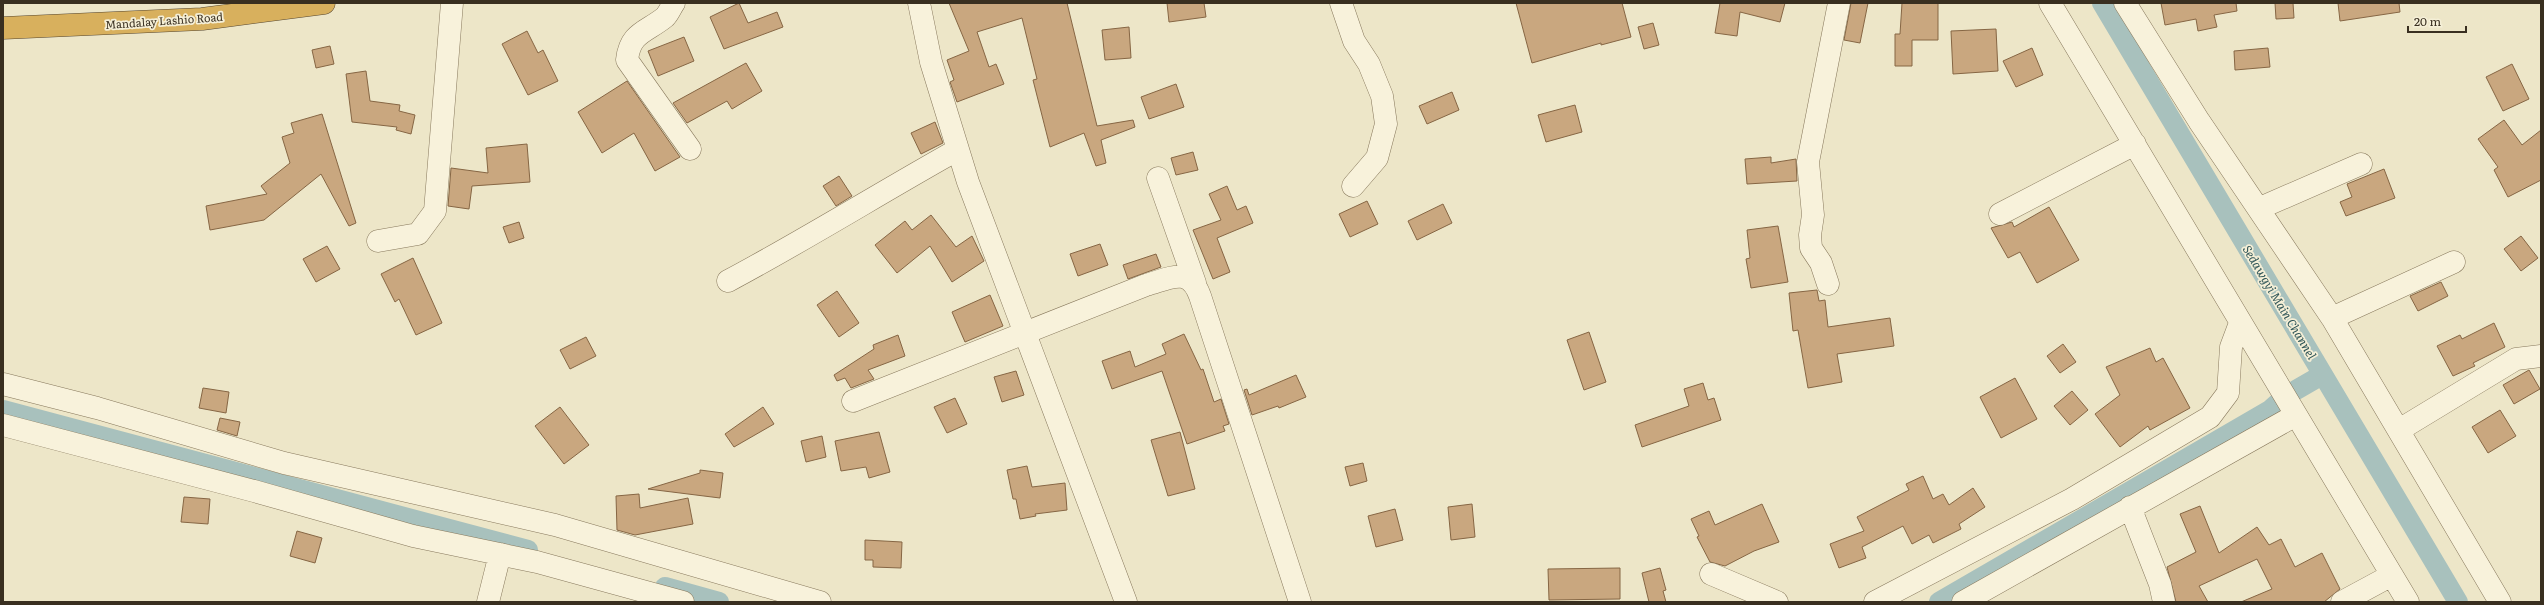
<svg xmlns="http://www.w3.org/2000/svg" width="2544" height="605" viewBox="0 0 2544 605" font-family="Literata,serif">
  <style>
    .lines { fill: none; stroke-linecap: round; stroke-linejoin: round }
    .canal { stroke: #a8c1bd; stroke-width: 20 }
    .building { fill: #c9a77f; stroke: #866644 }
    .minor-casing { stroke: #88795d; stroke-width: 23 }
    .highway-casing { stroke: #564731; stroke-width: 23 }
    .minor { stroke: #f8f2db; stroke-width: 22 }
    .highway { stroke: #d8b05d; stroke-width: 22 }
    .labels { text-anchor: middle; dominant-baseline: central; stroke-width: 3.5; stroke-linejoin: round; paint-order: stroke }
    .street-label { font-size: 11px; fill: #392f20; stroke: #f5efd7 }
    .water-label { font-size: 12px; font-style: italic; fill: #305658; stroke: #f5efd7 }
  </style>
  <rect width="100%" height="100%" fill="#ede6c8"/>
  <g class="lines">
    <path class="canal" d="M2102,3L2458,602
      M2296,390L2322,375
      M3,410L528,550
      M665,587L719,602
      M1939,602L2270,410L2280,401"/>
  </g>
  <path class="building" d="M739,3L748,23L777,12L783,27L724,49L710,17Z
    M949,3H1067L1097,126L1133,120L1135,127L1101,140L1106,163L1096,166L1084,133L1050,147L1033,80L1037,79L1022,18L977,32L989,67L996,64L1004,84L957,102L950,82L954,80L947,60L969,51Z
    M1167,3H1204L1206,17L1169,22Z
    M1516,3H1622L1631,37L1601,45V43L1532,63Z
    M1720,3H1785L1780,22L1740,12L1737,36L1715,33Z
    M1851,3H1868L1860,43L1844,40Z
    M1902,3H1938V40H1912V66H1895V34H1900Z
    M2161,3H2236L2237,11L2214,15L2217,27L2198,31L2196,19L2165,25Z
    M2275,3H2293L2294,18L2276,19Z
    M2338,3H2399L2400,12L2340,21Z
    M1653,23L1659,45L1644,49L1638,27Z
    M1129,27L1131,58L1105,60L1102,30Z
    M1996,29L1998,71L1953,74L1951,31Z
    M527,31L538,53L543,50L558,81L528,95L502,44Z
    M684,37L694,61L658,76L648,51Z
    M330,46L334,64L316,68L312,50Z
    M2032,48L2043,75L2016,87L2003,61Z
    M2268,48L2270,67L2235,70L2234,51Z
    M746,63L762,91L732,109L727,101L687,123L673,103Z
    M2512,64L2529,99L2503,111L2486,77Z
    M366,71L370,101L400,105L399,111L415,115L411,134L396,130L397,127L352,122L346,74Z
    M627,81L680,157L655,171L634,133L602,153L578,112Z
    M1176,84L1184,107L1149,119L1141,97Z
    M1452,92L1459,110L1427,124L1419,106Z
    M1575,105L1582,132L1546,142L1538,115Z
    M322,114L356,223L349,226L321,174L264,220L210,230L206,206L267,194L261,186L290,163L282,137L294,133L291,123Z
    M2504,120L2522,145L2541,130V180L2508,197L2494,170L2498,167L2478,139Z
    M935,122L943,143L921,154L911,133Z
    M527,144L530,182L472,186L469,209L448,206L451,168L488,173L486,148Z
    M1193,152L1198,170L1176,175L1171,158Z
    M1771,157V163L1796,159L1797,181L1747,184L1745,159Z
    M2384,169L2395,198L2346,216L2340,202L2352,197L2347,184Z
    M839,176L852,196L836,206L823,186Z
    M1227,186L1237,210L1246,206L1253,223L1217,238L1230,272L1213,279L1193,230L1221,220L1209,194Z
    M1367,201L1378,224L1350,237L1339,214Z
    M1443,204L1452,223L1417,240L1408,221Z
    M2049,207L2079,260L2037,283L2020,252L2008,258L1991,228L2012,222L2014,227Z
    M931,215L956,247L972,236L984,261L952,282L930,246L897,273L875,245L905,221L912,230Z
    M519,222L524,238L509,243L503,227Z
    M1778,226L1788,282L1751,288L1746,259L1750,258L1747,230Z
    M2521,236L2538,258L2521,271L2504,249Z
    M1100,244L1108,265L1078,276L1070,254Z
    M327,246L340,269L316,282L303,259Z
    M1156,254L1161,267L1128,279L1123,265Z
    M413,258L442,323L416,335L399,299L395,302L381,274Z
    M2441,282L2448,296L2418,311L2410,296Z
    M1817,290L1819,301L1825,300L1828,327L1890,318L1894,346L1837,354L1842,382L1808,388L1798,330L1793,331L1789,293Z
    M837,291L859,323L839,337L817,305Z
    M990,295L1003,326L965,342L952,312Z
    M2494,323L2505,347L2473,363L2475,366L2453,376L2437,346L2460,335L2462,339Z
    M1589,332L1606,382L1584,390L1567,340Z
    M1184,334L1201,370L1203,369L1214,402L1221,399L1229,424L1223,426L1225,431L1187,444L1162,371L1112,389L1102,361L1130,351L1135,367L1166,354L1162,344Z
    M898,335L905,356L868,370L874,379L851,388L845,378L837,381L834,375L874,349L873,345Z
    M586,337L596,356L570,369L560,350Z
    M2063,344L2076,362L2060,373L2047,356Z
    M2150,348L2156,362L2163,358L2190,408L2150,430L2148,426L2120,447L2095,414L2120,395L2106,367Z
    M2529,370L2540,389L2514,404L2503,385Z
    M1016,371L1024,395L1002,402L994,377Z
    M1296,375L1306,397L1279,408L1278,406L1252,415L1244,390L1247,389L1249,395Z
    M2015,378L2037,419L2001,438L1980,397Z
    M1703,383L1708,400L1714,398L1721,420L1642,447L1635,425L1689,406L1684,389Z
    M203,388L229,392L226,413L199,408Z
    M2072,391L2088,410L2070,425L2054,406Z
    M955,398L967,424L947,433L934,407Z
    M560,407L589,445L564,464L535,426Z
    M763,407L774,424L734,447L725,434Z
    M2500,410L2516,436L2488,453L2472,427Z
    M220,418L240,422L237,436L217,430Z
    M879,432L890,472L869,478L866,467L841,471L835,441Z
    M1180,432L1195,489L1168,496L1151,440Z
    M822,436L826,457L806,462L801,441Z
    M1363,463L1367,481L1350,486L1345,467Z
    M1027,466L1032,487L1065,483L1067,510L1035,514L1036,516L1020,519L1016,499H1013L1007,470Z
    M700,470L723,473L720,498L648,489L700,473Z
    M1923,476L1933,499L1943,494L1949,505L1973,488L1985,507L1959,524L1961,529L1933,543L1929,535L1912,544L1903,526L1862,547L1866,558L1839,568L1830,544L1864,531L1857,517L1909,490L1906,484Z
    M639,494L640,508L688,498L693,524L635,535L617,530L616,496Z
    M184,497L210,499L208,524L181,522Z
    M1472,504L1475,537L1451,540L1448,507Z
    M1762,504L1779,542L1754,551L1725,566L1710,562L1697,537L1699,536L1691,519L1709,511L1715,525Z
    M2200,506L2219,553L2257,527L2269,545L2281,539L2295,567L2322,553L2340,589L2324,602H2241L2272,589L2257,559L2199,586L2208,602H2176L2167,567L2196,552L2180,514Z
    M1395,509L1403,540L1376,547L1368,516Z
    M297,531L322,538L315,563L290,556Z
    M865,540L902,542L901,568L873,567V560H865Z
    M1620,568V599L1549,600L1548,569Z
    M1660,568L1666,590L1663,591L1666,602H1649L1642,573Z"/>
  <g class="lines">
    <defs>
      <path id="minor" d="M674,3C671,7 669,13 665,17C647,32 630,32 627,60L690,149
        M919,3L931,62L968,182L1126,602
        M1341,3L1354,41L1369,64L1382,96L1386,124L1377,158L1353,186
        M2050,3L2408,602
        M2125,3L2199,121L2332,318L2500,602
        M1158,178L1195,283
        M2260,208L2361,164
        M2000,214L2135,144
        M378,241L418,234L435,211L452,3
        M728,281C805,240 880,193 957,150
        M1828,284L1821,263L1811,248L1810,235L1813,215L1808,162L1839,3
        M2332,318L2454,262
        M3,384L97,408L284,463L555,525L820,602
        M853,401L1146,285C1171,278 1189,266 1200,296L1300,602
        M3,425L254,491L413,536L537,562L683,602
        M2399,430L2516,359L2541,356
        M2130,507L2160,584L2164,602
        M1711,574L1777,602
        M488,602L500,554
        M1875,602L2072,499L2210,417L2228,393L2231,347L2240,323
        M1963,602L2296,415
        M2342,602L2392,575"/>
      <path id="highway" d="M3,28L202,19L324,3"/>
    </defs>
    <use href="#minor" class="minor-casing"/>
    <use href="#highway" class="highway-casing"/>
    <use href="#minor" class="minor"/>
    <use href="#highway" class="highway"/>
  </g>
  <g class="labels">
    <g class="street-label">
      <text transform="translate(164 20) rotate(-4)">Mandalay Lashio Road</text>
    </g>
    <g class="water-label">
      <text transform="translate(2280 302) rotate(59)">Sedawgyi Main Channel</text>
    </g>
  </g>
  <rect width="2544" height="605" fill="none" stroke="#392f20" stroke-width="8"/>
  <path d="M2408 26v6h58v-6" fill="none" stroke="#392f20" stroke-width="2"/>
  <text x="2414" y="26" font-size="12" fill="#392f20" stroke="#f5efd7" stroke-width="3" paint-order="stroke">20 m</text>
</svg>
